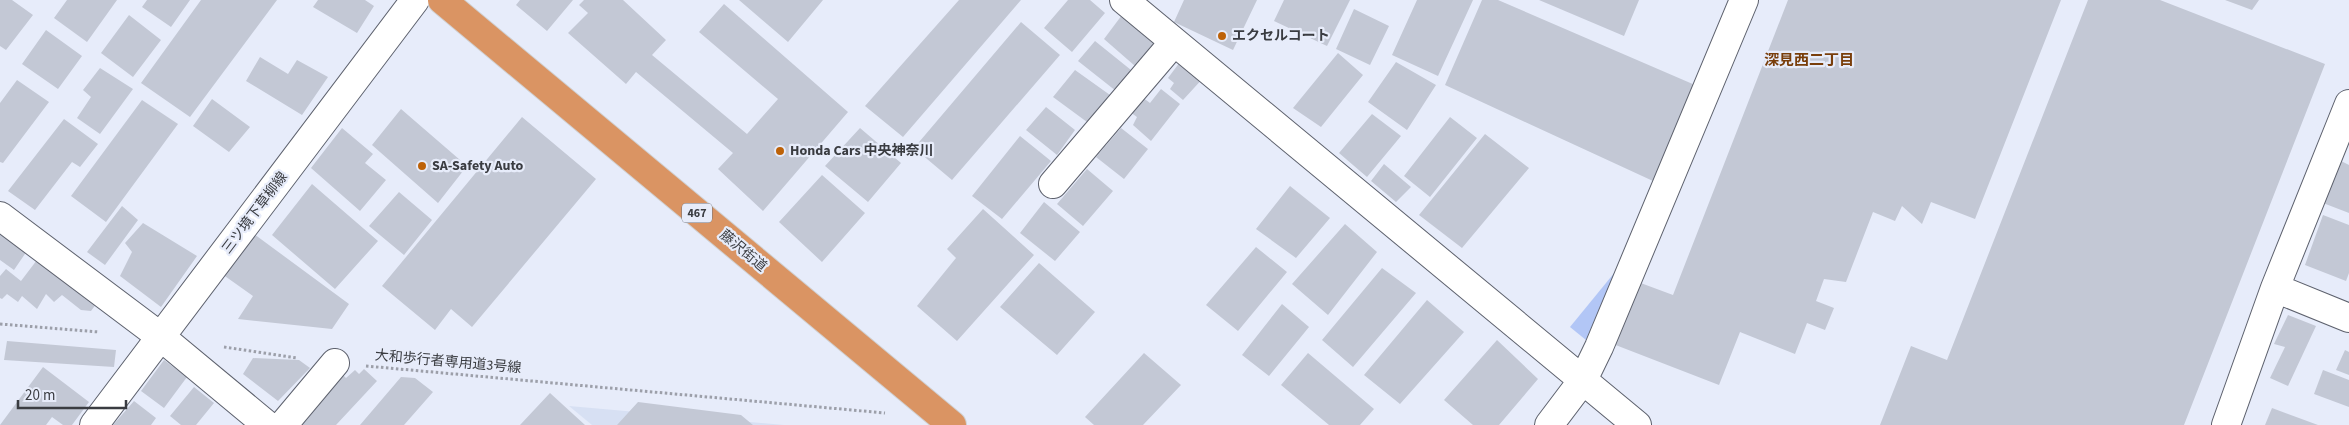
<svg xmlns="http://www.w3.org/2000/svg" width="2349" height="425" viewBox="0 0 2349 425" font-family="'Source Sans 3','Noto Sans JP',sans-serif">
  <style>
    .built { fill: #d7e0f3 }
    .green { fill: #b2c6f6 }
    .building { fill: #c3c8d5 }
    .lines { fill: none; stroke-linecap: round; stroke-linejoin: round }
    .minor-casing { stroke: #5d616d; stroke-width: 30 }
    .highway-casing { stroke: #d0d0d1; stroke-width: 30 }
    .path { stroke: #9c9fa9; stroke-width: 3; stroke-dasharray: 2.5 2.5; stroke-linecap: butt }
    .minor { stroke: #fff; stroke-width: 28 }
    .highway { stroke: #da9463; stroke-width: 28 }
    .poi-dot { fill: #bd6208; stroke: #e7ecfa; stroke-width: 2 }
    .labels { text-anchor: middle; dominant-baseline: central; stroke-width: 4.5; stroke-linejoin: round; paint-order: stroke }
    .shield { fill: #e7ecfa; stroke: #6e7178; stroke-width: 1 }
    .shield-label { font-size: 12px; font-weight: bold; fill: #3a3c41 }
    .poi-label { font-size: 14px; font-weight: bold; fill: #3a3c41; stroke: #e7ecfa; text-anchor: start }
    .street-label { font-size: 14px; fill: #3a3c41; stroke: #e7ecfa }
    .neighbourhood-label { font-size: 15px; font-weight: bold; fill: #793e0b; stroke: #e7ecfa }
  </style>
  <rect width="100%" height="100%" fill="#e7ecfa"/>
  <path class="built" d="M569,406L784,425H592Z"/>
  <path class="green" d="M1615,272L1586,340L1570,327Z"/>
  <path class="building" d="M0,0H12L33,15L6,50L0,46Z
    M67,0H117L87,42L54,18Z
    M147,0H190L171,27L142,7Z
    M201,0H277L190,117L141,83Z
    M318,0H365L374,6L357,33L313,7Z
    M520,0H573L547,31L516,5Z
    M584,0H623L666,40L652,55L747,134L778,99L699,32L724,4L848,112L763,211L718,169L733,153L636,72L626,84L568,33L588,13L579,5Z
    M739,0H823L788,42Z
    M959,0H1021L903,137L865,106Z
    M1068,0H1090L1105,13L1072,52L1044,28Z
    M1184,0H1257L1233,50L1174,22Z
    M1284,0H1350L1327,46L1274,21Z
    M1417,0H1473L1438,76L1392,55Z
    M1482,0H1498L1695,85L1653,181L1445,85Z
    M1539,0H1639L1624,36Z
    M1788,0H2061L1975,219L1931,202L1922,224L1902,206L1895,221L1873,212L1846,282L1824,279L1816,301L1834,308L1825,330L1807,323L1795,354L1740,332L1719,385L1613,344L1638,282L1673,295Z
    M2088,0H2160L2325,64L2184,425H1880L1911,346L1947,360Z
    M2225,0H2259L2252,10Z
    M1354,9L1389,26L1370,65L1336,49Z
    M1125,11L1158,38L1135,66L1104,39Z
    M129,15L161,40L133,77L101,53Z
    M1021,22L1060,55L952,180L914,148Z
    M46,30L82,56L58,89L22,64Z
    M1095,41L1131,70L1116,91L1078,61Z
    M1338,53L1363,75L1321,127L1293,108Z
    M260,57L288,74L297,60L328,77L302,115L246,81Z
    M1183,58L1205,76L1183,100L1170,89L1174,83L1168,78Z
    M1396,62L1436,85L1407,130L1368,102Z
    M100,68L133,89L100,134L77,118L91,97L83,90Z
    M1075,70L1110,95L1087,122L1053,97Z
    M17,80L49,102L3,163L0,162V103Z
    M1161,89L1180,104L1151,141L1133,125L1137,117L1130,112L1142,97L1150,103Z
    M212,99L250,127L229,152L193,126Z
    M142,100L178,124L106,222L71,196Z
    M1046,107L1075,130L1057,155L1026,130Z
    M401,109L467,166L438,203L372,145Z
    M1372,114L1401,136L1367,177L1339,153Z
    M522,117L596,179L472,327L451,309L435,330L382,286Z
    M1450,117L1477,138L1430,197L1404,176Z
    M64,119L98,144L80,167L72,162L35,210L8,191Z
    M342,128L373,154L365,163L386,180L360,211L311,168Z
    M860,128L901,163L868,202L825,166Z
    M1121,128L1148,149L1124,179L1096,157Z
    M1485,134L1529,168L1462,248L1419,215Z
    M1020,136L1051,161L1002,219L972,196Z
    M2341,161L2349,165V213L2323,203Z
    M1384,164L1411,187L1396,202L1371,181Z
    M1087,169L1113,191L1083,226L1057,204Z
    M822,175L865,213L822,262L779,222Z
    M312,184L378,241L335,289L272,235Z
    M1290,186L1330,218L1296,258L1256,229Z
    M399,192L432,220L404,255L369,226Z
    M1044,202L1080,232L1055,261L1020,233Z
    M122,206L138,220L105,265L87,252Z
    M983,209L1034,255L957,341L917,306L956,258L947,249Z
    M2323,215L2349,225V273L2346,281L2305,265Z
    M143,223L197,256L161,307L120,276L132,252L125,243Z
    M0,224L31,245L14,270L0,260Z
    M1345,224L1377,252L1328,315L1292,284Z
    M254,234L349,304L332,329L238,319L253,296L222,274Z
    M1256,247L1287,272L1238,331L1206,305Z
    M43,252L102,296L91,311L81,310L62,295L54,302L46,294L37,309L22,296L18,302L7,294L2,299L0,298V276L6,269L21,281Z
    M1039,263L1095,312L1057,355L1000,307Z
    M1382,268L1416,293L1353,367L1322,340Z
    M1427,300L1464,332L1400,404L1364,375Z
    M1282,304L1309,327L1269,376L1242,355Z
    M2288,315L2316,326L2288,386L2270,378L2285,347L2274,344Z
    M1497,340L1538,379L1499,425H1473L1444,400Z
    M7,341L116,350L114,367L4,360Z
    M2345,350L2349,352V375L2336,370Z
    M1144,353L1181,385L1143,425H1094L1085,417Z
    M1308,353L1374,409L1360,425H1329L1281,385Z
    M253,358L299,360L310,368L278,401L243,374Z
    M164,360L187,377L164,408L141,391Z
    M43,367L89,402L72,425H63L52,417L46,425H0Z
    M364,369L377,381L336,425H300L339,371L346,378L355,370L359,374Z
    M2323,370L2349,380V407L2314,394Z
    M401,377L415,378L433,392L404,425H360Z
    M194,387L214,403L196,425H181L170,416Z
    M550,393L585,425H520Z
    M134,401L156,418L151,425H113Z
    M638,402L741,415L753,425H617Z
    M2272,408L2318,425H2265Z"/>
  <g class="lines">
    <defs>
      <path id="minor" d="M1124,0L1637,425
        M1053,184L1174,42
        M0,216L161,337L267,425
        M2275,288L2349,318
        M94,425L415,0
        M283,425L335,363
        M1549,425L1583,380L1599,347L1744,0
        M2226,425L2275,288L2349,104"/>
      <path id="highway" d="M442,0L952,425"/>
    </defs>
    <use href="#minor" class="minor-casing"/>
    <use href="#highway" class="highway-casing"/>
    <path class="path" d="M0,324L99,332
      M224,347L297,358
      M366,366L885,413"/>
    <use href="#minor" class="minor"/>
    <use href="#highway" class="highway"/>
  </g>
  <g class="poi-dot">
    <circle cx="1222" cy="36" r="5"/>
    <circle cx="780" cy="151" r="5"/>
    <circle cx="422" cy="166" r="5"/>
  </g>
  <g class="labels">
    <rect class="shield" x="682" y="203.5" width="30" height="19" rx="4"/>
    <g class="shield-label">
      <text x="697" y="213">467</text>
    </g>
    <g class="poi-label">
      <text x="1232" y="36">エクセルコート</text>
      <text x="790" y="151">Honda Cars 中央神奈川</text>
      <text x="432" y="166">SA-Safety Auto</text>
    </g>
    <g class="street-label">
      <text transform="translate(255 213) rotate(-53)">三ツ境下草柳線</text>
      <text transform="translate(743 251) rotate(40)">藤沢街道</text>
      <text transform="translate(448 362) rotate(5)">大和歩行者専用道3号線</text>
    </g>
    <g class="neighbourhood-label">
      <text x="1809" y="60">深見西二丁目</text>
    </g>
  </g>
  <path d="M18 400v8h108v-8" fill="none" stroke="#3a3c41" stroke-width="2.5"/>
  <text x="25" y="400" font-size="15" fill="#3a3c41" stroke="#e7ecfa" stroke-width="4" paint-order="stroke">20 m</text>
</svg>
